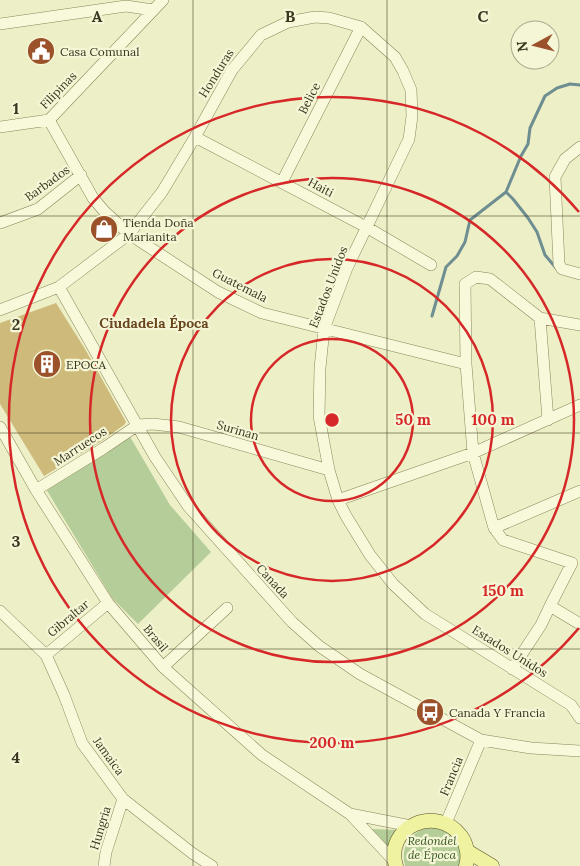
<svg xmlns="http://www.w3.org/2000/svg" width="580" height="866" viewBox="0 0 580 866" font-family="Lora,serif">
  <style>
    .green { fill: #b5ce99 }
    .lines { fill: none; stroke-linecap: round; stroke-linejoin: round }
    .stream { stroke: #6e8e92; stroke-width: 3 }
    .building { fill: #ceba7b }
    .minor-casing { stroke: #8b855b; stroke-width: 12 }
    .major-casing { stroke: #59512f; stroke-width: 15 }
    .minor { stroke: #f8f9da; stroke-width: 11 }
    .major { stroke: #eff29e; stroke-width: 14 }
    .grid { fill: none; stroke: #3b361f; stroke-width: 1; stroke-opacity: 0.55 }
    .ring { fill: none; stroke: #d62828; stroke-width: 2.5 }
    .labels { text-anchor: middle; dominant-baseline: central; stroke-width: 4.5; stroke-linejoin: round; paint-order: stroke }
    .poi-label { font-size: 12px; fill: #3b361f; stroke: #f4f6d6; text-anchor: start }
    .street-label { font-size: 12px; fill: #3b361f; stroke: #f4f6d6 }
    .park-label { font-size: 12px; font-style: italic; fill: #3a5825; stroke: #f4f6d6 }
    .neighbourhood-label { font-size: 14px; font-weight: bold; fill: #68471e; stroke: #f4f6d6 }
    .grid-label { font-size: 16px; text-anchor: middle; font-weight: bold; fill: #3b361f; stroke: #f4f6d6; stroke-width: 4.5; stroke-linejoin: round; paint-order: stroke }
    .centre { fill: #d62828; stroke: #f4f6d6; stroke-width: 2.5 }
    .ring-label { font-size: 15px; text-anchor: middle; font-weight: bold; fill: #d62828; stroke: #f4f6d6; stroke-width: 4.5; stroke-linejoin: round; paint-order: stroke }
  </style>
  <rect width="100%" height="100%" fill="#edefc6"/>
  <path class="green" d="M129,435L170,505L211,552L138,624L112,598L46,489Z
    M429,827C452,828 464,845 460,866H405C400,846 411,832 429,827Z
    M371,829L398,830C391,837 390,842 389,851Z"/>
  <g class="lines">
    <path class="stream" d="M556,268L545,255L537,232L528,218L513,199L506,192L521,156L528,144L530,128L545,96L557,88L570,84L580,85
      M432,316L446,267L457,256L465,242L470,220L506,192"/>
  </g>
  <path class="building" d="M56,303L85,349L126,422L124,425L100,442L44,476L0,404V323Z"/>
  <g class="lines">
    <defs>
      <path id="minor" d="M0,24L126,6L153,10
        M49,120L93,198L104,211L129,234L218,292L262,313L466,364
        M0,127L49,120L163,0
        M195,137L368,228L431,265
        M580,147L565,159L555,177L559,264L562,269L580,274
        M282,182L361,27
        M0,223L38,209L81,175
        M59,287L155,457L188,506L292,622L319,646L360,674L481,740L531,748L580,751
        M0,310L59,287L129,234L162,192L195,137L232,70L261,35L288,22L315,17L329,18L361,27L395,57L403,71L411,90L412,116L409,139L347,268L324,329L320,368L319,416L329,470L338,500L346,516L370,555L393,584L425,614L571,705L580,718
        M540,318L548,420
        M0,427L36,490L108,603L163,667L262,755L350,814L394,861
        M36,490L104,448L138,425L153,424L179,427L329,470
        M338,500L473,453L580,405
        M494,528L580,491
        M550,606L572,563L503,540L494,528L473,453L466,364L465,284L476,277L490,279L540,318L580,325
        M0,611L46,655L64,695L82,743L123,799L192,853L212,866
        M46,655L108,603
        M163,667L227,608
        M512,669L541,625L550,606L580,624
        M350,814L411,826
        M446,823L481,740
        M104,866L106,852L123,799"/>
      <path id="major" d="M467,851L492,866
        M396,866C384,827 436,804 461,836C467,844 469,856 466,866"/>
    </defs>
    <use href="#minor" class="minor-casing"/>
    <use href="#major" class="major-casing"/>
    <use href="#minor" class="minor"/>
    <use href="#major" class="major"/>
  </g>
  <path class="grid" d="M193,0V866M387,0V866M0,216H580M0,433H580M0,649H580"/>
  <g class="ring">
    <circle cx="332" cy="420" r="81"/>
    <circle cx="332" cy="420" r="161"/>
    <circle cx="332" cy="420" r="242"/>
    <path d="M579 628A323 323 0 1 1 579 212"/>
  </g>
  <defs>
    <symbol id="civic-disc" viewBox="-11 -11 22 22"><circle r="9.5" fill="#9b512a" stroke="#f4f6d6"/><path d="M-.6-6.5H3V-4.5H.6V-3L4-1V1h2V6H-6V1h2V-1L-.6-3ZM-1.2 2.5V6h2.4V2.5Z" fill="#fff"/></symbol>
    <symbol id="shop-disc" viewBox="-11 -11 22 22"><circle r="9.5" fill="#9b512a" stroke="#f4f6d6"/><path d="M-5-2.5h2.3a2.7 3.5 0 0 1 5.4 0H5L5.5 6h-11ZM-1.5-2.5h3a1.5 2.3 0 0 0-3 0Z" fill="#fff"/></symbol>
    <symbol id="building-disc" viewBox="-11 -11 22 22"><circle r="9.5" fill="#9b512a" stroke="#f4f6d6"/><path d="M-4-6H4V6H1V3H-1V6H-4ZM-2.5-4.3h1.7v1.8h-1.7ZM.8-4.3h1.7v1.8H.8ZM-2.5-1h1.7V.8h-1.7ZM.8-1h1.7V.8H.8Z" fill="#fff"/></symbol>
    <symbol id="bus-disc" viewBox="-11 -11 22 22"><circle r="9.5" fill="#9b512a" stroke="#f4f6d6"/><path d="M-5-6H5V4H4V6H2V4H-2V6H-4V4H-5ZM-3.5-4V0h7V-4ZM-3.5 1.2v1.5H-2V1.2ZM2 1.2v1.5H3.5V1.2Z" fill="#fff"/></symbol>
  </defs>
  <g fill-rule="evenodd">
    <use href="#civic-disc" x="25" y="35" width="32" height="32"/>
    <use href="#shop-disc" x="88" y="213" width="32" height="32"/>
    <use href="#building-disc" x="31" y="348" width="32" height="32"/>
    <use href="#bus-disc" x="414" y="696" width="32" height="32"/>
  </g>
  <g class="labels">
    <g class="poi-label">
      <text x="60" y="51">Casa Comunal</text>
      <text x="123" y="222">Tienda Doña<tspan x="123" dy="14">Marianita</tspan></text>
      <text x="66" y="364">EPOCA</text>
      <text x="449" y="712">Canada Y Francia</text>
    </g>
    <g class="street-label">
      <text transform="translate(216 73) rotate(-58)">Honduras</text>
      <text transform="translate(58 90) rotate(-46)">Filipinas</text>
      <text transform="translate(309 98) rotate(-63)">Belice</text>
      <text transform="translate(47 183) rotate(-36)">Barbados</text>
      <text transform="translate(321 187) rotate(28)">Haiti</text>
      <text transform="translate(240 285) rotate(27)">Guatemala</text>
      <text transform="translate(328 287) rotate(-69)">Estados Unidos</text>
      <text transform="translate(238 430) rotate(16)">Surinan</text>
      <text transform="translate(80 446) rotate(-33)">Marruecos</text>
      <text transform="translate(273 581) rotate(47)">Canada</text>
      <text transform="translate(68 618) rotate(-40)">Gibraltar</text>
      <text transform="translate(156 638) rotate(50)">Brasil</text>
      <text transform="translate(510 651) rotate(32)">Estados Unidos</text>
      <text transform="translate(109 756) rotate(54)">Jamaica</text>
      <text transform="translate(451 776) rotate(-67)">Francia</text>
      <text transform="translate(100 828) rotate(-73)">Hungria</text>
    </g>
    <g class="park-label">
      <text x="432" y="840">Redondel<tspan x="432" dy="14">de Época</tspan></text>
    </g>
    <g class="neighbourhood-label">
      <text x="154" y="323">Ciudadela Época</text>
    </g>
  </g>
  <g class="grid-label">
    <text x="97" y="22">A</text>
    <text x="290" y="22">B</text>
    <text x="483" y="22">C</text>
    <text x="16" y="114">1</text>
    <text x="16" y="330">2</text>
    <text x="16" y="547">3</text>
    <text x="16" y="763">4</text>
  </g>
  <circle cx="332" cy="420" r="8" class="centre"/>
  <g class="ring-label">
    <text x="413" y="425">50 m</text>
    <text x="493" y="425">100 m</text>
    <text x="503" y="596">150 m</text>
    <text x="332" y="748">200 m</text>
  </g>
  <g transform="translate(535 45) rotate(263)"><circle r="24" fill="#f4f6d6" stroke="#aaa98d"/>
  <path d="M0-4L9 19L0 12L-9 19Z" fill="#9b512a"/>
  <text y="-8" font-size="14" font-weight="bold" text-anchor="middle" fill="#3b361f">N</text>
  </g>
</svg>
